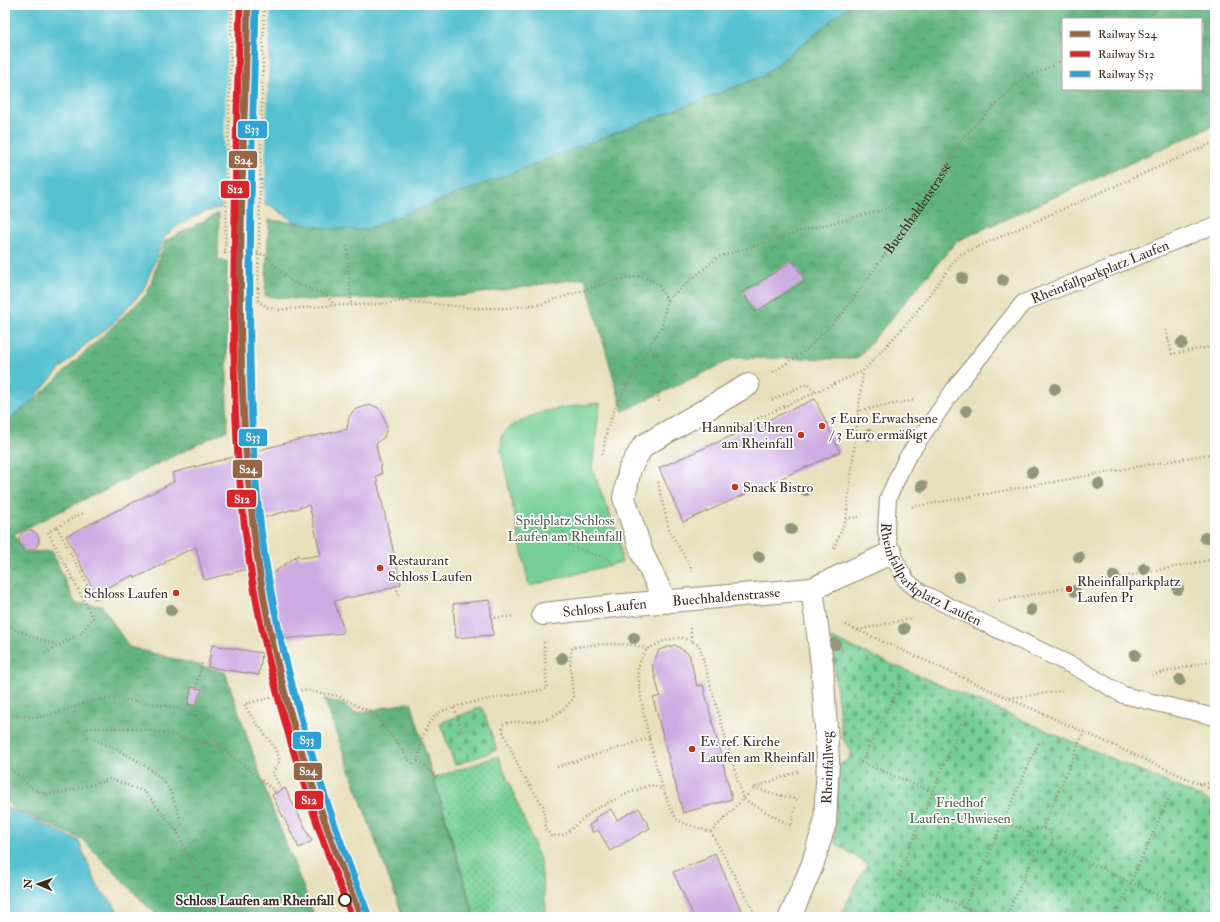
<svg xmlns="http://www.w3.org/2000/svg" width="1220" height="922" viewBox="0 0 1220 922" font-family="'IM FELL Double Pica',serif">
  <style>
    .grass { fill: url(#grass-dots); stroke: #587c5a }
    .forest { fill: url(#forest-crowns); stroke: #4e6e4e; fill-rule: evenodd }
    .cemetery { fill: url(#cemetery-stones); stroke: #587c5a }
    .park { fill: #75cf95; stroke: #587c5a }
    .water { fill: #56c1d0; stroke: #487677 }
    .pier { fill: #e8e0bc }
    .building { fill: #ceaae2 }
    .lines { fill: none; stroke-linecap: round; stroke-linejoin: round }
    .lane-casing { stroke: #92856d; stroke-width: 18 }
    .street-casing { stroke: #92856d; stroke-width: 24 }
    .path { stroke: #92856d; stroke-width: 2.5; stroke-dasharray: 1 3; stroke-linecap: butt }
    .lane { stroke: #fff; stroke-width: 16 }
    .street { stroke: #fff; stroke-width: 22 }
    .path-bridge { stroke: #92856d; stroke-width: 2.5; stroke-dasharray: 1 3; stroke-linecap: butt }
    .rail-1-casing { stroke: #fff; stroke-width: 10 }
    .rail-2-casing { stroke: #fff; stroke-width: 10 }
    .rail-3-casing { stroke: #fff; stroke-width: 10 }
    .rail-1 { stroke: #946644; stroke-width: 7 }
    .rail-2 { stroke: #d8242b; stroke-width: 7 }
    .rail-3 { stroke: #2ea1d5; stroke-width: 7 }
    .tree { fill: #929779 }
    .poi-dot { fill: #c8321e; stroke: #fff; stroke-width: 1.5 }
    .stop-dot { fill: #fff; stroke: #3b2a1e; stroke-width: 2 }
    .labels { text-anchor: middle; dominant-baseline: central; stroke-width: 3.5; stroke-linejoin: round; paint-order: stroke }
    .street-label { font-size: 14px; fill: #3b2a1e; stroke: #fff }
    .poi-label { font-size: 14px; fill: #3b2a1e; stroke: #fff; text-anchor: start }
    .park-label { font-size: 14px; fill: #4c5c42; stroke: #fff }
    .stop-label { font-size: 14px; font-weight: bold; fill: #3b2a1e; stroke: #fff; text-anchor: end }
    .line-badge { stroke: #fff; stroke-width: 1.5 }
    .badge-label { font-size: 11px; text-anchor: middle; font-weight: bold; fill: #fff }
  </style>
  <defs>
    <pattern id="grass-dots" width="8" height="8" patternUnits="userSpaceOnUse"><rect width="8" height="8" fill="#75cf95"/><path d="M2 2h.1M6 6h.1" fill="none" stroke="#61a879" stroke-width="1.8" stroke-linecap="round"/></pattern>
    <pattern id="forest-crowns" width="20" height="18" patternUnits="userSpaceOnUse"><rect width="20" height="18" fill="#60b27e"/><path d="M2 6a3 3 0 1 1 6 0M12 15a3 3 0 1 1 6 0" fill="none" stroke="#509167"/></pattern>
    <pattern id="cemetery-stones" width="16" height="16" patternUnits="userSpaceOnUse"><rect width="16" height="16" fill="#75cf95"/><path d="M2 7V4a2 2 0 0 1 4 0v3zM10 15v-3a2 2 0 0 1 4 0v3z" fill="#61a879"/></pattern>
  </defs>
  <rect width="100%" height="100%" fill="#fff"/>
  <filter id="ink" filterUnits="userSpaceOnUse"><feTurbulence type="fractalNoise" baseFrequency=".025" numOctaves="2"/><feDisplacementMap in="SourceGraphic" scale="8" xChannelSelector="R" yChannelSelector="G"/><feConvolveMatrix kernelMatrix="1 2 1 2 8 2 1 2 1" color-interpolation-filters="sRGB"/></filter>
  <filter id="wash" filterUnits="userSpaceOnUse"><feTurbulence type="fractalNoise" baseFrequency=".012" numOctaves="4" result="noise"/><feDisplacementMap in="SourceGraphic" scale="16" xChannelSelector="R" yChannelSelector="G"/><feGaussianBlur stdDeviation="0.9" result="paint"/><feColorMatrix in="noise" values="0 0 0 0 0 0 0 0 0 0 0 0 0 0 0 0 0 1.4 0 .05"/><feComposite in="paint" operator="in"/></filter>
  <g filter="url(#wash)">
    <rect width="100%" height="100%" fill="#e8e0bc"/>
    <path class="grass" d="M498,756L540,859L547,917H475L434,778Z"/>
    <path class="forest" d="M850,5H1215V125L957,241L857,359L735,358L623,411L585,278L461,296L307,300L265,296L269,220L364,230L763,76ZM1063,19H1201V89H1063Z
      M219,213L218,260L227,261V430L14,534L24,552L52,551L75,603L102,606L129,647L225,672L269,800L315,917H158L82,839L15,810L5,801V422L29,405L147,294L165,241Z
      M324,699L342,704L357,713L411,702L474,917H403Z"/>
    <path class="cemetery" d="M831,638L1215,803V917H839L867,864L835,843L838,765L848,760L851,753L842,737Z
      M482,707L497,750L455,765L440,723Z"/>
    <path class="park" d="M600,403L592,469L619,538L622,562L529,586L501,450L502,435C528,409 565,407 600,403Z"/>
    <path class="water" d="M5,5H850L763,76L364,230L325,228L293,221L270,205L242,202L204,212L177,226L165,236L143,291L112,324L85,345L58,371L29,404L5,422Z
      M5,807L78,840L99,889L113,903L122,917H5Z"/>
    <path class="pier" d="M229,5H270L264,206L242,204L222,209Z"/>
    <g id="blocks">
      <path class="building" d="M793,261L805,281L755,312L743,292Z
        M815,399L840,452L683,522L659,468Z
        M369,405L377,407L382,412L387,428L384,437L376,444L382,474L376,476L401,584L381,591L334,601L344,630L343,633L282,639L265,579L298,555L301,558L321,555L309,505L251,521L263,565L204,580L196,547L165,561L166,563L135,578L134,575L95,593L66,536L174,482L172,473L293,441L347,429L349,417L354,410Z
        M19 540a10 10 0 1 1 20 0a10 10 0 1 1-20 0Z
        M490,600L493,635L456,638L453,604Z
        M212,645L262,653L259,675L208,667Z
        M675,645L689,654L697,686L703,685L732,799L683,813L653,698L660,696L652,665L659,650Z
        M191,687L202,689L195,706L188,704Z
        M285,788L312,841L299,848L272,795Z
        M639,808L650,828L610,851L598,830L593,833L589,825L597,820L595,818L611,809L617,820Z
        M715,853L744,917H694L673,872L706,859V857Z"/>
    </g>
  </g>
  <g filter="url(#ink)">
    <use href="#blocks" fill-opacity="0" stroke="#92856d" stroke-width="1"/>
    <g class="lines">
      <defs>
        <g id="lane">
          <path id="s2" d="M1215,225L1023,303L957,385L906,459L888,498L886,531L891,553L906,580L920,592L1079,669L1123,695L1215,717"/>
        </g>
        <g id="street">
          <path d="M666,602L642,553L624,498L630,468L643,446L748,385"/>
          <path id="s3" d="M543,614L624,605L812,589L891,553"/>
          <path id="s4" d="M790,917L812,866L825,823L828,760L822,664L812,589"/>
        </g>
      </defs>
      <use href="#lane" class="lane-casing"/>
      <use href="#street" class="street-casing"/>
      <g class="path">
        <path d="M232,5L225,253L264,254L292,282L326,295L335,305"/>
        <path d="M1146,19L1161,5"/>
        <path d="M347,246L351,305"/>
        <path d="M258,288V300L266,307L278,310L335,305H370L408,301L472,308H508L541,304L609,282L641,276L658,284L667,300L662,325L617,403L607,430L602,457"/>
        <path d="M667,300L718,257L801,231L882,210L930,190"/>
        <path d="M1166,330L1172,354L1215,346"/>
        <path d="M650,348L666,367L657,395L660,404"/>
        <path id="s1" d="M773,372L803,353L843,313L931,190L962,138L1019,82L1063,60"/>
        <path d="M772,400L806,384L816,392"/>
        <path d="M857,411L914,400"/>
        <path d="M732,430L863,371L911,319L959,255L1215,142"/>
        <path d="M658,482L669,530L693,571"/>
        <path d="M912,507L1215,453"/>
        <path d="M558,516L567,545L614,561"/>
        <path d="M846,519L862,516"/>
        <path d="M57,527L83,513"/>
        <path d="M834,548L846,519L863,372"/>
        <path d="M400,579L416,575"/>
        <path d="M396,586L399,596"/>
        <path d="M268,600L274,622"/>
        <path d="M999,601L1215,559"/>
        <path d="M491,618L515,616"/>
        <path d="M5,622L16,630L58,646L81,633L93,618L48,532L57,527L95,600L99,598"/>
        <path d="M846,625L1215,791"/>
        <path d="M690,628L692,641"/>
        <path d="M858,630L913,618"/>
        <path d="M647,649C631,641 589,644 572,648L570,659L573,699C556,719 546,721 520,722C513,722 509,721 503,725L502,729L521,772L543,806L546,830L551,836L564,835L595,809L629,793L650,785L662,789"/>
        <path d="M45,653L58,646"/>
        <path d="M1152,675L1215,660"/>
        <path d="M196,688L202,662"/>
        <path d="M1010,698L1062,691"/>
        <path d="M454,708L463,732"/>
        <path d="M966,712L898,876L984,917"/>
        <path d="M5,713L38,718L100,699H119L175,707L196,716L221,748"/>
        <path d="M858,759L861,762L1030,833"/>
        <path d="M418,761L440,779"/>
        <path d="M861,762L903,679"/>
        <path d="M5,764L33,789L46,794L61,793L111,779L145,792L177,831L193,866L221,917"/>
        <path d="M557,767L650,738"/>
        <path d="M1199,783H1215"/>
        <path d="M754,788L797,800"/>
        <path d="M282,790L272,773L280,761C273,739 254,724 244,704L304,690L338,696L376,715L413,765L418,761C421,743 423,727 437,714C448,704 528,693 547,689L544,642"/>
        <circle cx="1040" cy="840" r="12"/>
        <path d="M1043,828L1084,732"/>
        <path d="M177,831L182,825C177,811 173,791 162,780C142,759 111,747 85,735L86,728H135L183,737L224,749L277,793"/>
        <path d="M711,832C703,829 682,824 677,819C661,802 637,693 638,668C639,662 644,654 647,649L664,641L681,637L699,645L743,799L791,826L795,807"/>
        <path d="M1051,845L1204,917"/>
        <path d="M964,908L1039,742"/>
        <path d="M757,917L711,832L754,788L799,771"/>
        <path d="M1006,917L1036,852"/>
        <path d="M1115,917L1170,796"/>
      </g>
      <use href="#lane" class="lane"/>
      <use href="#street" class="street"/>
      <path class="path-bridge" d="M258,288L264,5"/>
      <defs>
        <path id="rail-1" d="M248,5C242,186 231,375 257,555C274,680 314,800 361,917"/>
        <path id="rail-2" d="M240,5C237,92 235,179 234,266C233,364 234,462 249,559C268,683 306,801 352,917"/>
        <path id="rail-3" d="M256,5C253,92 251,179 250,266C249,363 250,461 265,558C285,681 322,798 368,914"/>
      </defs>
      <use href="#rail-1" class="rail-1-casing"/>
      <use href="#rail-2" class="rail-2-casing"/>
      <use href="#rail-3" class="rail-3-casing"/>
      <use href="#rail-1" class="rail-1"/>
      <use href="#rail-2" class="rail-2"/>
      <use href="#rail-3" class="rail-3"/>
    </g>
    <g class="tree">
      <circle cx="962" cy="278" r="6"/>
      <circle cx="1003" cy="280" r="6"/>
      <circle cx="1182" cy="343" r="6"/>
      <circle cx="1055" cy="389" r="6"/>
      <circle cx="966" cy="411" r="6"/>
      <circle cx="869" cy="435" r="6"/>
      <circle cx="1032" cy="472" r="6"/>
      <circle cx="1099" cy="484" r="6"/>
      <circle cx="922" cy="486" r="6"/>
      <circle cx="806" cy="490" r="6"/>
      <circle cx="791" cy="529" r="6"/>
      <circle cx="1205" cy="538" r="6"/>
      <circle cx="759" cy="557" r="6"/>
      <circle cx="1079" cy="557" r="6"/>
      <circle cx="1144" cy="569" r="6"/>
      <circle cx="1114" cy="576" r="6"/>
      <circle cx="959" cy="577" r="6"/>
      <circle cx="1178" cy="589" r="6"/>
      <circle cx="1075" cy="591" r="6"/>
      <circle cx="171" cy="610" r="6"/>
      <circle cx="1031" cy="610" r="6"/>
      <circle cx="904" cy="629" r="6"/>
      <circle cx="634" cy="638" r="6"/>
      <circle cx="835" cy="644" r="6"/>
      <circle cx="1135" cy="655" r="6"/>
      <circle cx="562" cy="658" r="6"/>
      <circle cx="1180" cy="680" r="6"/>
    </g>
  </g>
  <g class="poi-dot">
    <circle cx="822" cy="426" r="4"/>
    <circle cx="801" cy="435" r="4"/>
    <circle cx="735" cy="487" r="4"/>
    <circle cx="380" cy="568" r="4"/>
    <circle cx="1069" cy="589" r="4"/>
    <circle cx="176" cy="593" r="4"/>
    <circle cx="692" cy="749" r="4"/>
  </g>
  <circle class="stop-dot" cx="345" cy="900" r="6"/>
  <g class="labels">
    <g class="street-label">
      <text stroke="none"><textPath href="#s1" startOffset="221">Buechhaldenstrasse</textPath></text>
      <text transform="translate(1100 272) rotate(-22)">Rheinfallparkplatz Laufen</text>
      <text stroke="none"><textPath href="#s2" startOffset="544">Rheinfallparkplatz Laufen</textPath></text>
      <text stroke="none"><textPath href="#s3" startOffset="184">Buechhaldenstrasse</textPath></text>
      <text stroke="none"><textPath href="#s3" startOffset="62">Schloss Laufen</textPath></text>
      <text stroke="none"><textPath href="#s4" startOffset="156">Rheinfallweg</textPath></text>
    </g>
    <g class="poi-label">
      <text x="830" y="418">5 Euro Erwachsene<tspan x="830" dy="16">/ 3 Euro ermäßigt</tspan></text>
      <text x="793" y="427" text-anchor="end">Hannibal Uhren<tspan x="793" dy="16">am Rheinfall</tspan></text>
      <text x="743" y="487">Snack Bistro</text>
      <text x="388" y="560">Restaurant<tspan x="388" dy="16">Schloss Laufen</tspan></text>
      <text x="1077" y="581">Rheinfallparkplatz<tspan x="1077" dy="16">Laufen P1</tspan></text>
      <text x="168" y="593" text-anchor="end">Schloss Laufen</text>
      <text x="700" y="741">Ev. ref. Kirche<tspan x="700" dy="16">Laufen am Rheinfall</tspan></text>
    </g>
    <g class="park-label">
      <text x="565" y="520">Spielplatz Schloss<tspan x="565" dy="16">Laufen am Rheinfall</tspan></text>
      <text x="960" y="802">Friedhof<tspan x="960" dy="16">Laufen-Uhwiesen</tspan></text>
    </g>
    <g class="stop-label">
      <text x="334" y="900">Schloss Laufen am Rheinfall</text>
    </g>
  </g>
  <g class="line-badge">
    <rect x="237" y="120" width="31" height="19" rx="4" fill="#2ea1d5"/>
    <rect x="228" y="150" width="30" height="19" rx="4" fill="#946644"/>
    <rect x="220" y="180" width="30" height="19" rx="4" fill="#d8242b"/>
    <rect x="238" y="428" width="30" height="19" rx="4" fill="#2ea1d5"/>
    <rect x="232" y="459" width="31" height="20" rx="4" fill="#946644"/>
    <rect x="226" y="489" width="31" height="19" rx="4" fill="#d8242b"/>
    <rect x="292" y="731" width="30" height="19" rx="4" fill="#2ea1d5"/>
    <rect x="293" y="762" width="30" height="19" rx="4" fill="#946644"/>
    <rect x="294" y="790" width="30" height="20" rx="4" fill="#d8242b"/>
  </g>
  <g class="badge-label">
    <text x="252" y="133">S33</text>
    <text x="243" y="164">S24</text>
    <text x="235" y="193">S12</text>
    <text x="253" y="441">S33</text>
    <text x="248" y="473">S24</text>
    <text x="242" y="503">S12</text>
    <text x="307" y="744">S33</text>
    <text x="308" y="775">S24</text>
    <text x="309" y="804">S12</text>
  </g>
  <rect width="1220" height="922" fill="none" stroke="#fff" stroke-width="20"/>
  <rect x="1062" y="18" width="140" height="72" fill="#ffffff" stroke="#b1aaa5"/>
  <rect x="1070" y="31" width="20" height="6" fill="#946644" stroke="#b1aaa5"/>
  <text x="1098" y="38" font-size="12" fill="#3b2a1e">Railway S24</text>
  <rect x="1070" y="51" width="20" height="6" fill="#d8242b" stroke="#b1aaa5"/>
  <text x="1098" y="58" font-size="12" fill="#3b2a1e">Railway S12</text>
  <rect x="1070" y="71" width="20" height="6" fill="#2ea1d5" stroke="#b1aaa5"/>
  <text x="1098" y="78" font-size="12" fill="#3b2a1e">Railway S33</text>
  <g transform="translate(38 884) rotate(272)" stroke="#ffffff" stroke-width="3" paint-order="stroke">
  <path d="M0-3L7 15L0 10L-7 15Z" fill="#3b2a1e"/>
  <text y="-6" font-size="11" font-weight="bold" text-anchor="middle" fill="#3b2a1e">N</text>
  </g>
</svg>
